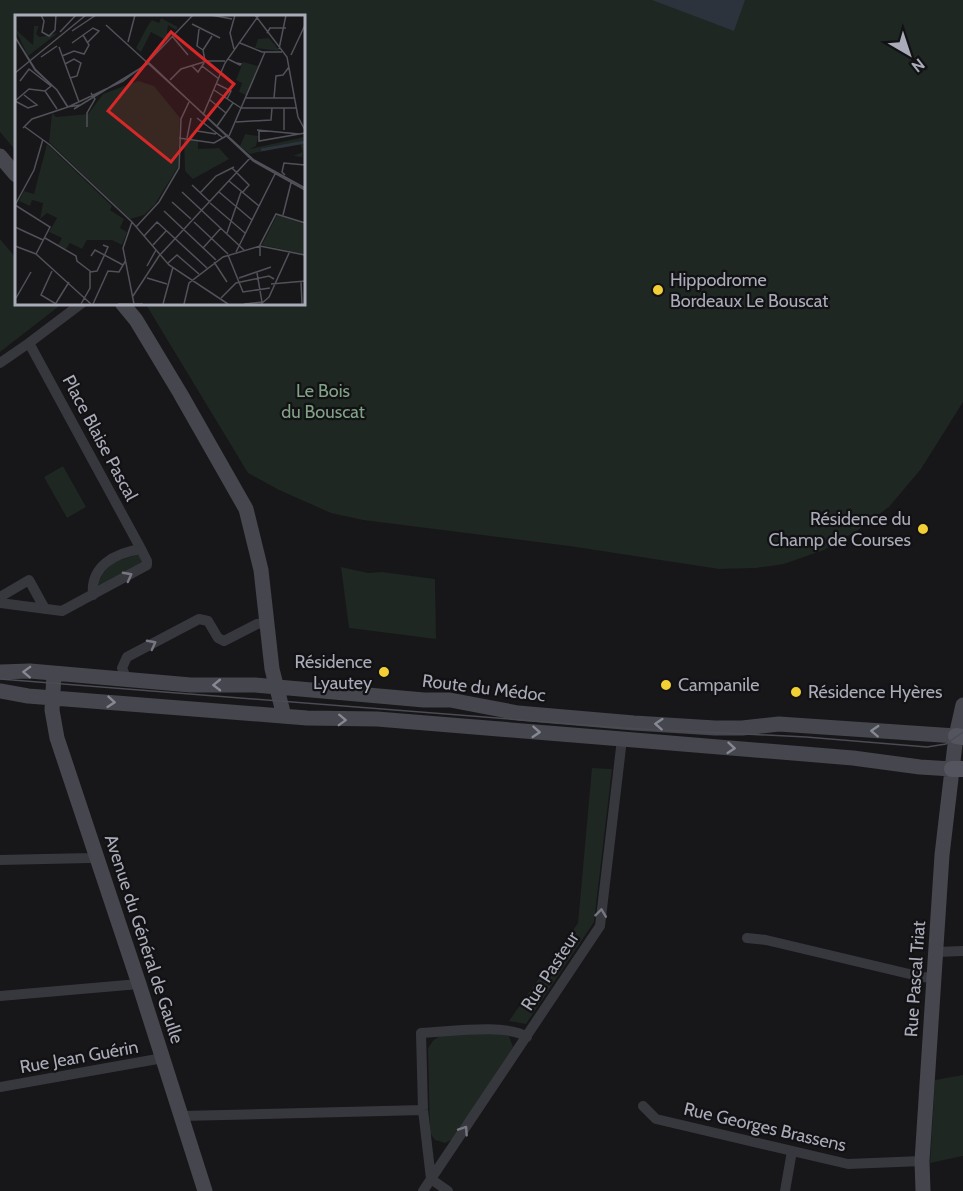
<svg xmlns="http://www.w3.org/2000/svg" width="963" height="1191" viewBox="0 0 963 1191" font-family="Cabin,sans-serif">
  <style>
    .green { fill: #1e2721 }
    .water { fill: #2c333d }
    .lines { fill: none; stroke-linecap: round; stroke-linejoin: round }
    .street { stroke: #37383e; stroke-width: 10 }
    .secondary { stroke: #45464e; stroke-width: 15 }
    .primary { stroke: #53545d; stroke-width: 16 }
    .tram { stroke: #4a4b53; stroke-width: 1.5 }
    .oneway { stroke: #767781 }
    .oneway2 { stroke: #868893 }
    .poi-dot { fill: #f2cf35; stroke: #121114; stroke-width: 2 }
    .labels { text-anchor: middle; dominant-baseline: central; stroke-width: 4.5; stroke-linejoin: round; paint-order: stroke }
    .poi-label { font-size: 18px; fill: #a9abb8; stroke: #121114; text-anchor: start }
    .park-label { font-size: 18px; fill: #80a387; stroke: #121114 }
    .street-label { font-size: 18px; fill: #a9abb8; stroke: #121114 }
    .inset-river { fill: none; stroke: #2c333d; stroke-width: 3 }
    .inset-road { fill: none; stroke: #515259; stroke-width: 1.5 }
    .view { fill: #d62828; fill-opacity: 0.15; stroke: #d62828; stroke-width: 3 }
    .inset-edge { fill: none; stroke: #a9abb8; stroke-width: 3 }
  </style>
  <rect width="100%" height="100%" fill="#171619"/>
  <path class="green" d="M0,0H963V402L921,469L889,507L858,530L824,550L784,564L756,568L719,569L569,546L363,520L331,513L279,490L248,473L145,303H303V16H16V151L0,132Z
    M0,239L16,258V303H55L58,307L0,352Z
    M63,466L86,507L67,518L44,477Z
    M136,555H139L142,562L100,585L98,584C106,564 116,561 136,555Z
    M341,567L368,573L382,572L435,579L436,639L349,628Z
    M592,768L612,769L594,922L526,1024L509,1021L578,923Z
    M503,1034L509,1036L513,1047L453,1139L445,1143L435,1140L430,1133L428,1049C431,1043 434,1038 441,1036C455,1031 487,1034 503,1034Z
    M963,1075V1156L930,1163L935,1080Z"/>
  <path class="water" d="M652,0H745L734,31Z"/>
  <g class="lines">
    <path class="street" d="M0,363L29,343L82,303
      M93,595C90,566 115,553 141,549
      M0,597L29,580L45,609
      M0,603L62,611L147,565V561L141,549L29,343
      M127,680L122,668L127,657L199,619L208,621L218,638L224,641L257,624L266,623
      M0,860L90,858L96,856
      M747,938L766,940L922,977L934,978
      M936,952L963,951
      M0,996L139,984
      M0,1087L163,1058
      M643,1106L656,1119L848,1164L922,1161
      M181,1116L423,1110
      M431,1179L423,1110L421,1033C448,1032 506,1023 527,1037
      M431,1179L448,1191
      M423,1191L600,926L622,739
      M785,1191L792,1151"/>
    <path class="secondary" d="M0,156L16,175
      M122,303L136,320L180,393L246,509L261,570L272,669L284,716
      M0,672L30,671L191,685H255L424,700H450L518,713L634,723L715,728H742L779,724L956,736
      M54,674L52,710L57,738L139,984L205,1191
      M0,691L28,696L307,718L377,719L622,739L853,758L920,767L952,769
      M923,1191L922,1161L942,855L956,736L963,705"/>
    <path class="primary" d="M956,736L963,737
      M952,769H963"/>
    <path class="tram" d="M0,679L623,728L806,737L927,747L946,744L963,732"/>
  </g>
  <defs><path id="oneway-chevron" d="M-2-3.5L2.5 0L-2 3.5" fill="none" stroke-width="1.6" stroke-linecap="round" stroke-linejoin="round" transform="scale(1.5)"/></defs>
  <g class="oneway">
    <use href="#oneway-chevron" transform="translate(128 576) rotate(-28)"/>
    <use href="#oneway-chevron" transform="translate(152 644) rotate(-28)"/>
    <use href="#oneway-chevron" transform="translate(601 913) rotate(-83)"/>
    <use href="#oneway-chevron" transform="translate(464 1130) rotate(-56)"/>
  </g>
  <g class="oneway2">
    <use href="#oneway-chevron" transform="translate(27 672) rotate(-178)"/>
    <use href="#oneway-chevron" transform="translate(217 685) rotate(179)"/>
    <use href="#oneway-chevron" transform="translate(111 702) rotate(5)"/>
    <use href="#oneway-chevron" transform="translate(342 720) rotate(2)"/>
    <use href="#oneway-chevron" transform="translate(659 724) rotate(-176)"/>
    <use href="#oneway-chevron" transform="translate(875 731) rotate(-177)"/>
    <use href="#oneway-chevron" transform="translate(536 732) rotate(4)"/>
    <use href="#oneway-chevron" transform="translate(731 748) rotate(5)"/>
  </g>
  <g class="poi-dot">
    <circle cx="658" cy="290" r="6"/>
    <circle cx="923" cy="529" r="6"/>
    <circle cx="384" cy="672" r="6"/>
    <circle cx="666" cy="685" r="6"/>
    <circle cx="796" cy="692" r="6"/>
  </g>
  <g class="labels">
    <g class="poi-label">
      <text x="670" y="280">Hippodrome<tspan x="670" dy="21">Bordeaux Le Bouscat</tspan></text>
      <text x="911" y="519" text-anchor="end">Résidence du<tspan x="911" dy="21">Champ de Courses</tspan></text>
      <text x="372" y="662" text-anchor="end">Résidence<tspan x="372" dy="21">Lyautey</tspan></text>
      <text x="678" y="685">Campanile</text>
      <text x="808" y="692">Résidence Hyères</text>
    </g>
    <g class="park-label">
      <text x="323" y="391">Le Bois<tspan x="323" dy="21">du Bouscat</tspan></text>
    </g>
    <g class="street-label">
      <text transform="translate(100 438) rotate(62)">Place Blaise Pascal</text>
      <text transform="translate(484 688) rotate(7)">Route du Médoc</text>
      <text transform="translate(144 939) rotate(72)">Avenue du Général de Gaulle</text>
      <text transform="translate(550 971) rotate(-57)">Rue Pasteur</text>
      <text transform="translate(915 979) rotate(-86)">Rue Pascal Triat</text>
      <text transform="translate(79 1057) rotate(-10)">Rue Jean Guérin</text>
      <text transform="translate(765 1127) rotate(13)">Rue Georges Brassens</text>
    </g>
  </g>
  <g transform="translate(15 15)">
    <rect width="290" height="290" fill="#171619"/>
    <path d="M146,3L163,12L161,15L153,10L152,18L157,21L152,26L136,17L126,37L121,33L132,12L137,5L144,8ZM19,11H24L21,19L25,22L43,18L13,41L0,14L18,30ZM254,23L265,36L240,33L243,24ZM228,47L243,51L231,80L224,77L227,68L221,65ZM123,66L139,71L165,103L163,152L140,189L129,200L115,204L34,127L37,98L41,102L73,99L88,79ZM230,119L243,121L241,131L235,134L289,122L288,128L290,129L287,142L278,141L288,137L285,128L235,139L225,131ZM169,124L183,126V134L204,133L214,144L178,164L170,156ZM32,129L97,191L95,195L109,204L105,213L112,217L107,230L97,225H72L67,234L55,228L51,234L43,230L47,223L34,217L42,203L32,198L25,204L28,188L17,185L15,191L4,186L9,176L19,179ZM262,200L289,209V239L247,230Z" fill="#1e2721"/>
    <path class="inset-river" d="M246,135L290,127"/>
    <path class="inset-road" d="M26,0L29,6L27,17L34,21L40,15L41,0M196,0L217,4M240,0L272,42L283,102L290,115M177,9L205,23M91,10L239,145L290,173M184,14L182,31L188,35M57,16L81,0M45,17L61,0M252,18L255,13H271M157,21L173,40M0,22L20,54L42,75L52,91M0,22L20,55L42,75L53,92L65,90M113,27L120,0M57,28L78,13L84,16L73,27M225,28L247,37H267M44,32L64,87M219,34L215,18L220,0M264,34L271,0M276,40L290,10M47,41L59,36L69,39L74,30L68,20M26,42L42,31M213,44L225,50L226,49L222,48M190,46L188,35L197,21M50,49L59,44L66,48L62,61L55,63M177,51L183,57L189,48M187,51L204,64M0,58L71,0M155,65L166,54L192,46H210M5,66L14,54L36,71L30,76M202,69L216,76L212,84M199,75L226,93M30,76L42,94M231,83H279M259,83L261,61L268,60L274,52M195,85L211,98M0,86L13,93L22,90L9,80M0,86L14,74L30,76M53,92L108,66L132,48L178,0M226,93H281M269,93V115M59,94L134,48L238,146L290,175M188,100L210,48L244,0M182,103L208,123M221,107L256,105L257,93M202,111L218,88M10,112L35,130L117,207L154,250L213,289M72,112V98L80,84L76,78M8,113L17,104L53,92M242,115L284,119M244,115V126L290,118M182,116L201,119M214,121L250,37M164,123L199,128L213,120M172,123L176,103M217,153L234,170L227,178M270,160L267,157L269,148L290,150M214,166L244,191M177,170L195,187M167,177L229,235M204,177L237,205M185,178L201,161L219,152M157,187L176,204M195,188L230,218M0,190L35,212L21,239M0,190L19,155L28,124M149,196L201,245M268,200L276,168M117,207L108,233L119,289M179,207L213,239M0,212L28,225M121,212L144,187L164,153L166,104L174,87M212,218L226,177M129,221L142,207L192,253M30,223L61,241L62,246L75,256V273L66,289M138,230L151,216M0,231L21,239L76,289M188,233L206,213M221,237L260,159M213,240L228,277L255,273M76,241L80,235L108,250M245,241V230L261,199L290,208M199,247L212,267M153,248L162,240L184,259M132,251L141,235M37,256L26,280L41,289M75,257L82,256L90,239L93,232L88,230M132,263L152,269M224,263L256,252M286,267L287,289M256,269L290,266M118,281L144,241L236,142M1,283L16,257M206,283L221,268L254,261L259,264M41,288L54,267M78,289L93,256L104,257L111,245M103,289H128M148,289L158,252M169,289L174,268L208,242L245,231L290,240M229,289L247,287L242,258M246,289L254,282L275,236"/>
    <path class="view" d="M156,17L219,69L156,147L93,96Z"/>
    <rect width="290" height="290" class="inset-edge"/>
  </g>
  <g transform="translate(909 54) rotate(141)" stroke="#121114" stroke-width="4.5" paint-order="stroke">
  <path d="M0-4.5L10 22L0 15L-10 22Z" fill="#a9abb8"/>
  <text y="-9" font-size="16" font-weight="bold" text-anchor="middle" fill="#a9abb8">N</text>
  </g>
</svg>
